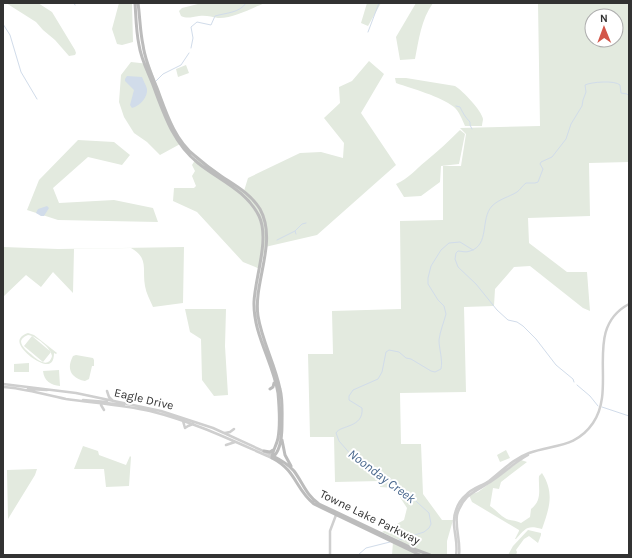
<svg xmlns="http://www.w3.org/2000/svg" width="632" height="558" viewBox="0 0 632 558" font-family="Karla,sans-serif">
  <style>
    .green { fill: #e3eadf; fill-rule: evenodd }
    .water { fill: #d1dcea }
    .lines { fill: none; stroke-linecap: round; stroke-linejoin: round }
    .stream { stroke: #d1dcea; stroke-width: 1 }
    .tertiary { stroke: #cfcfcf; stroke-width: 2.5 }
    .secondary { stroke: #bcbcbc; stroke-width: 3 }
    .labels { text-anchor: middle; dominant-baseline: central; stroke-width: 4; stroke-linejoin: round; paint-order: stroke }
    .street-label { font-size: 12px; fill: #323232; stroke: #fff }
    .water-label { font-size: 13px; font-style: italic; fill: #47668c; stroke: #fff }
  </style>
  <rect width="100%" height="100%" fill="#fff"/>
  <path class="green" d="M6,3H38L52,12L75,50L76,53L75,55L69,56L55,40L43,30L36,22Z
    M119,3H132L133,42L122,45L117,44L112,29Z
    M202,3L209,4L265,3C252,8 232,19 218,18C211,17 207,15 199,16C192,17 187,19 181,16L179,11L182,8Z
    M367,3H381L368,26L361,23Z
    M416,3H433C421,20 419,39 415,59L400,60L396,37Z
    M538,3H629V162L589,163L590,216L528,218L529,243L567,272H587L590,311L583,308L530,266L514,267L495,289L494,306L464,307L466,392L400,393L401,444H421L423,494L442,520H453L447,541V555H392L393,542L401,541L382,532L404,520L407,508L394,488L380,487V481L335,482L334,437H310L308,354H333L332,311L401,309L400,221L443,220V166H461L466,134L460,128L540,126ZM592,16H616V40H592Z
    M369,61L384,74L361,113L396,165L317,235L265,247L260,269L243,262L197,212L173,201L174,188H194L196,186L192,176L195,171L192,165L197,157L232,183L244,191L248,178L300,153L321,152L343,158L344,143L324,118L340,103L339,87L352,81Z
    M131,62L149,64L168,115L182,143L160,155L147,142L134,133L124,117L119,102L121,75Z
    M186,65L189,73L178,77L176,69Z
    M395,78H406L455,86C462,90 482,111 483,119C483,121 482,123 482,126H465C462,119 459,111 454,107C440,96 413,89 396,83Z
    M460,130L465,134L459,164L441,166L440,182L421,196L404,197L396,184C409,178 415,170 426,161C438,151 449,141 460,130Z
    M78,140L114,142L130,155L122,165L88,157L53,188L59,203L114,200L153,208L158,222L58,220L27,210L39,180Z
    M3,247L58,249L184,247L183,303L153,307C150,300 146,293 145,286C142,269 149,258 131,248L74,249L73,293L53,272L41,287L26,275L3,297Z
    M185,309H226L225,346L228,395L214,396L202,380L201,339L190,332Z
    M28,333L34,335L57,353L56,354L54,353C54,371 40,363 31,357C23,350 11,339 28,333ZM28,335C36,336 51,348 52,356C49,368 39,361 33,356C26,350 13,341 28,335Z
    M32,336L51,352L43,362L24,346Z
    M76,355L93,358L94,360V366H92L89,379L85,381C71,378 66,369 73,356Z
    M29,363V372H14V364Z
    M59,370L60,386C51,385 44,381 43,371Z
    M83,446L98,451L99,455L126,465L130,456L131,457L129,486L106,487L104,469H74Z
    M506,450L510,458L500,462L497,455Z
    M521,460L527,462L501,482L499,489L493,488L490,506C496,510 500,515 505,518C509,521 516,520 521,523L530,517L531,509C543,500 538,488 539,476L542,473C555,493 549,509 542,529C527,525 526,528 516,539H515L519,531V530L472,502L469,495L478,492Z
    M37,469L35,475L8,519L7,470Z
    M528,530L541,533V535L538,543L529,536L524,539L516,550L517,552L516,555H508L513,546Z"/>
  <path class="water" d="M127,76L142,77C143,80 146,85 147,89C148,97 140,106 132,108L130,105L134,90L125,81V79Z
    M47,206L49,208L44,216H41L36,213L38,209Z"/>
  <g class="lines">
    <path class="stream" d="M74,3L75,5
      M3,24L10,35L21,72L37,99
      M368,32L379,3
      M191,48L193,38L191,27L197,22L211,25L215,16C225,13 240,13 246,3
      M156,81L163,74L181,65L189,53
      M456,106L460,107C463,113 465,117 470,122V125L472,129
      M296,234L295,231L302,224L306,223
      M277,240L295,231
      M574,382L573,379L556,365L536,339L523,326L517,322L508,320L497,310L476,284L458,267L455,259L456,253L458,251C462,251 466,253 470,251C490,245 480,219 492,206C499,199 509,197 517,192C520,190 522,186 526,183H535L538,182L543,169L540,164L541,162L552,157L566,139L571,124L582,106L583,100L586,92L585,85C591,82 615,80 620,85L621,93L627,94L629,96
      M577,385L590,396L598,406
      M602,407L629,416
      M399,540L424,532L429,528L431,524L429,513L395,482L364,465L353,457L339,441L336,433C340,425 364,428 362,408L349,400V396L353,390L378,379L382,372L386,352L389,350L399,352L406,358L411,359L431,371L435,372L441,369C443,360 439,349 439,340C440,331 444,322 446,314L444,306L438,300L428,284V278L431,266L441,250L449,243L460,242L473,250
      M358,555L366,548L390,542"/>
    <path class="tertiary" d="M3,384L76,393L161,411L213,428L272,455
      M3,387C24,388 45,395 66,399C94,403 122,405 150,411C194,422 231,440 272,458
      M28,389L47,390
      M107,391L109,397L113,401
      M83,400L107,402
      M106,403L124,405
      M101,405L104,410
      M183,421L185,428L188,426L193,424
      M225,433L230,432L234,429
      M226,445L235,442
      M330,555V531L336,515
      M456,555C459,540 450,525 456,510C458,504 461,499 466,495C472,488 482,486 489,481C502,471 513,459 529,453C554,444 576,448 593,423C618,387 582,329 629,304
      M459,555C461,542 455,529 457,515C459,508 462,502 467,497C475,490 485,486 493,480C505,472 515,462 528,455"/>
    <path class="secondary" d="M135,3C136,17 136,31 139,45C141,59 148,72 153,85C164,114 173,143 198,163C219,180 246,190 259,216C270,239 255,277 254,302C253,334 273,362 278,393C279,404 280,427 278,438C277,445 272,451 272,458
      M138,3C140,17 140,31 143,45C145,60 151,74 157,88C166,112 174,139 195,156C203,163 212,170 221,176C236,186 251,194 260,209C278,242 253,282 258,316C262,341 275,364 280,389C283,400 282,413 282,425C282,436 281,451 272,458
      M270,389L273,387L274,383
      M282,440L285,455L291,466
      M264,451L270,452L273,450
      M273,456C281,460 288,464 294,471C303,483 306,495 319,504L414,549L430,555
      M272,458C297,471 295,489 314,504L420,555"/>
  </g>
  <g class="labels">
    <g class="street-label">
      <text transform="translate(144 399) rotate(13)">Eagle Drive</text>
      <text transform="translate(370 517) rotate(26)">Towne Lake Parkway</text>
    </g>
    <g class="water-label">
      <text transform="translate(382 476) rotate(37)">Noonday Creek</text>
    </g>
  </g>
  <rect width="632" height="558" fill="none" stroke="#323232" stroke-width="8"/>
  <g transform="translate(604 28) rotate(359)"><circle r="19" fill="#ffffff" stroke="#adadad"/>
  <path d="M0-3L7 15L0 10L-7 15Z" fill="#d35649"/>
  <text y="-6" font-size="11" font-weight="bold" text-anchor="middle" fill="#323232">N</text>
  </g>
</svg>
